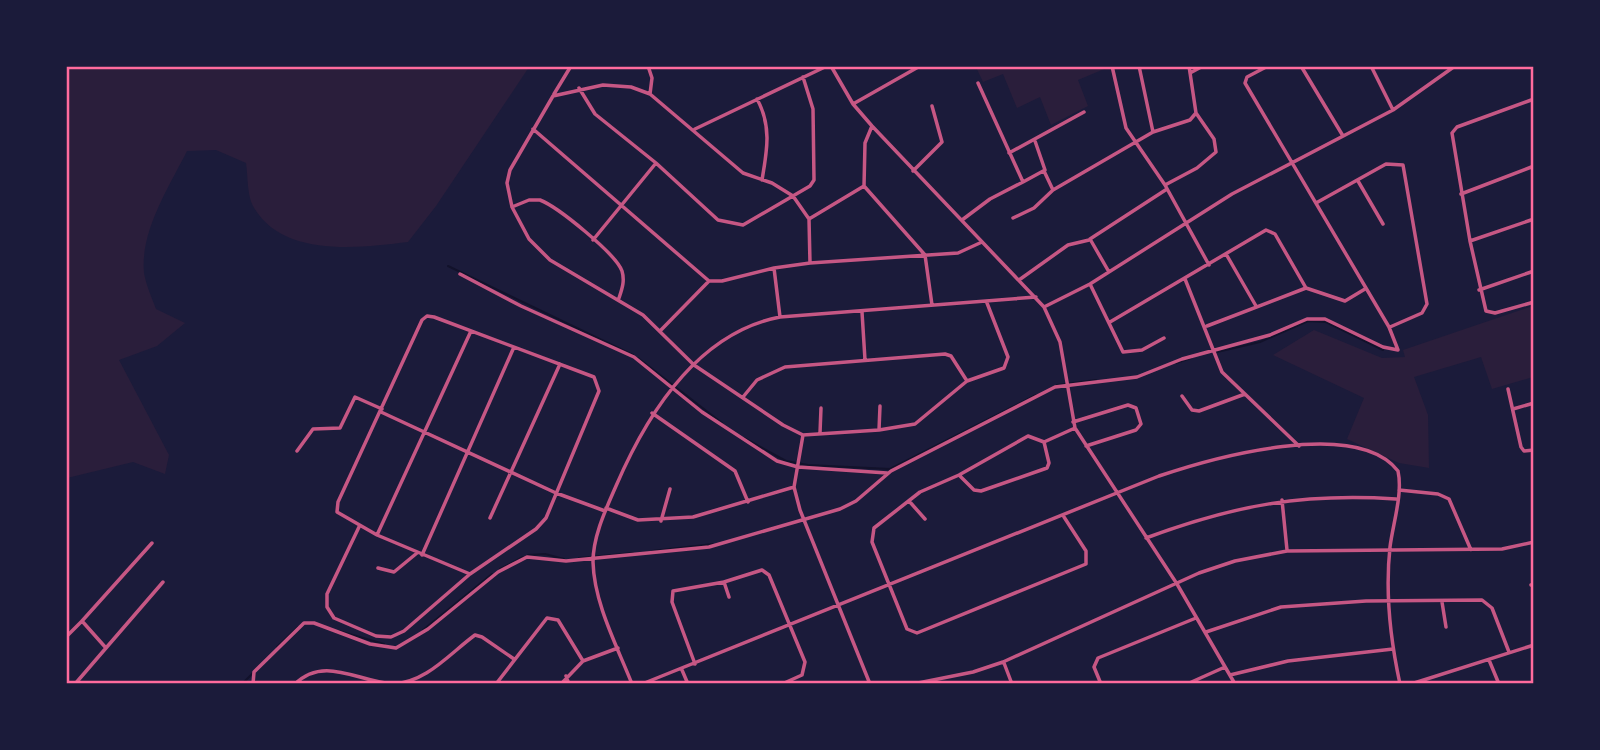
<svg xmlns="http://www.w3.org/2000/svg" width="1600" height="750" viewBox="0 0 1600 750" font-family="Raleway,sans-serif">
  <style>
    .green { fill: #2a1e3b }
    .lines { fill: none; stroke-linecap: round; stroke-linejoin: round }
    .stream { stroke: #12122b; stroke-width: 2 }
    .minor { stroke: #c65784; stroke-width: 3.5 }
    .neatline { fill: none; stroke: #ff6b9d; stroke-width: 2.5 }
  </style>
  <rect width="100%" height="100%" fill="#1b1b3a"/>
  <path class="green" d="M67,66H529V67L436,206L408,242C359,248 282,258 253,206C247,195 248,176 246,163L216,150L187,151C169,187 140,231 144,273C146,285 152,298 156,309L185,323L157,346L119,360L169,455L165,474L133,462L67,478Z
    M976,67H1109L1078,80L1088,106L1051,125L1040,97L1017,108L1003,74L983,82Z
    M1533,306V377L1492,389L1481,357L1414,377L1428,415L1429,468L1399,463L1347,439L1364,398L1273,355L1314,330L1382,358L1405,357L1403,350Z"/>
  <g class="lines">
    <path class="stream" d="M448,266L633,355
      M1217,352L1260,342L1308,321L1326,322L1383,350
      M638,358L722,423
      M1176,363L1191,358
      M1057,385L1096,380
      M744,438L786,461L808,465L890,469L1036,395
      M652,551L713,544
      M528,555L545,554L564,559
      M579,558L633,553
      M500,569L523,557
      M423,630L492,574
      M339,631L384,644
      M277,647L298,627
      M242,684L254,672"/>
    <path class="minor" d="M648,66L652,78L650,94
      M831,66L853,104L872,126L1044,307L1060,342L1075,428L1177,584L1235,684
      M1112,66L1126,128L1165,185L1209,265
      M1139,66L1153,132
      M1301,66L1343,136
      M1371,66L1393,110
      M1190,73L1203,66
      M579,88L595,114L656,163L718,220L743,225L810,186L814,180L813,109L803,77
      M554,94L571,66
      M757,99C772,126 767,151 762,180
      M1534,99L1457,127L1452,133L1470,241L1486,311L1495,313L1534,302
      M853,104L920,66
      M872,126L865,143L864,186L925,255L932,305
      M533,129L709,281
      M695,129L827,66
      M1009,153L1084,112
      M913,171L942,142L932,106
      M1044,171L1053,190L1153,132L1190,120L1196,113
      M1358,181L1383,224
      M1023,182L1045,170L1035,141
      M1165,185L1197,168L1216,152L1214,139L1196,113L1189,66
      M1461,194L1534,166
      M1316,203L1386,164L1403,165L1427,304L1422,313L1390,327
      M512,207L529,200H540C558,207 616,254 622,271C625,281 622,289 619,298
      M1013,218L1034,208L1053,190
      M809,219L864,186
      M962,220L990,199L1023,182L978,83
      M593,240L656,163
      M1470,241L1534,219
      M1226,254L1256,306
      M810,263L809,219L793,196L772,183L743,173L650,94L631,87L603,85L553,96L510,170L507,183L512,207L529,239L550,260L643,315L694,365L783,425L803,435L879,430L915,424L967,381L1004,368L1008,357L987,303
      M774,268L780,317
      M1109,272L1090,239L1167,189
      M460,274L521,306L634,357L702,412L777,461L798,467L887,473
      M1185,279L1222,372L1299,446
      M1019,280L1068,245L1089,240
      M1090,284L1123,352L1142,350L1164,338
      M1306,288L1345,301L1365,289
      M1479,290L1534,271
      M1044,307L1090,284L1232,194L1393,110L1455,66
      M862,312L865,360
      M1110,322L1266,230L1275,234L1306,288
      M1207,326L1306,288
      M661,330L709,281H722L774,268L810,263L958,253L982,242
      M1508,389L1521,447L1524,451L1534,450
      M1182,396L1192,410L1199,411L1245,394
      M743,397L757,380L785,367L945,354L951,356L967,381
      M1513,409L1534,403
      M381,412L556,493L605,511
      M652,413L735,471L748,502
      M1073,422L1128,405L1136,408L1141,424L1136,430L1086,446
      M879,430L880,406
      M820,433L821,408
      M803,435L794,487L800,510L870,684
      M297,451L313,429L340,428L355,397L382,409
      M960,476L974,490L981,491L1047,468L1049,463L1044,442
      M1399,490L1438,494L1449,499L1471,550
      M1282,500L1287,550
      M909,501L925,519
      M606,508L638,520L693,517L794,487
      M1064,517L1086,551V564L917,633L907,629L872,542L874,528L920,492L959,475L1028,436L1044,442L1075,428
      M490,518L560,364
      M661,521L670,489
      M359,527L327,594V607L334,618L376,636L391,637L404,631L470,574L536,529L546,518L599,391L594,377L434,317L427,316L422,320L338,502L337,512L377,535L470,574
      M377,535L471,331
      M1146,538C1235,505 1302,493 1396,499
      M422,555L514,347
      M378,568L394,572L417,553
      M724,582L729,597
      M1531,585L1534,584
      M1442,602L1446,627
      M82,621L152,543
      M1206,632L1281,607L1366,601L1482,600L1492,608L1509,652
      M66,637L82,621L106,648L75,684
      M106,648L163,582
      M1489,660L1499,684
      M1004,663L1012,684
      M695,664L672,602L673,591L724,582L762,570L769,575L805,662L802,675L782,684
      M682,670L688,684
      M1230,675L1288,661L1393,649
      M566,676L569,684
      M253,684L254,672L304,623H314L370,644L396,648L428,629L498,572L527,557L566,561L709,547L840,509L856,501L891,471L1055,387L1137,377L1182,359L1270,335L1307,319H1325L1383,347L1398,350L1389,327L1245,83L1247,77L1268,66
      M295,684C324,655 359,682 393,684
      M393,684C427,682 449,654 475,635L482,637L514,659
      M496,684L547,618L558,620L583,661
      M561,684L583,661L618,648
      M632,684C617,646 594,603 593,562C593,536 606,509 616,486C647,414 697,333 780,317L1036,297
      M642,684L1159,476C1212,458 1356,417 1398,471C1403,494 1393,523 1390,547C1385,593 1390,638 1400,684
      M913,684L973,672L1003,662L1199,573L1235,561L1287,551L1502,549L1534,542
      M1101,684L1094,667L1098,658L1196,618
      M1187,684L1225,667
      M1411,684L1534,645"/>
  </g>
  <rect width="1600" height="750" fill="none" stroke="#1b1b3a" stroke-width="136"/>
  <rect x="68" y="68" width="1464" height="614" class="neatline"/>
</svg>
